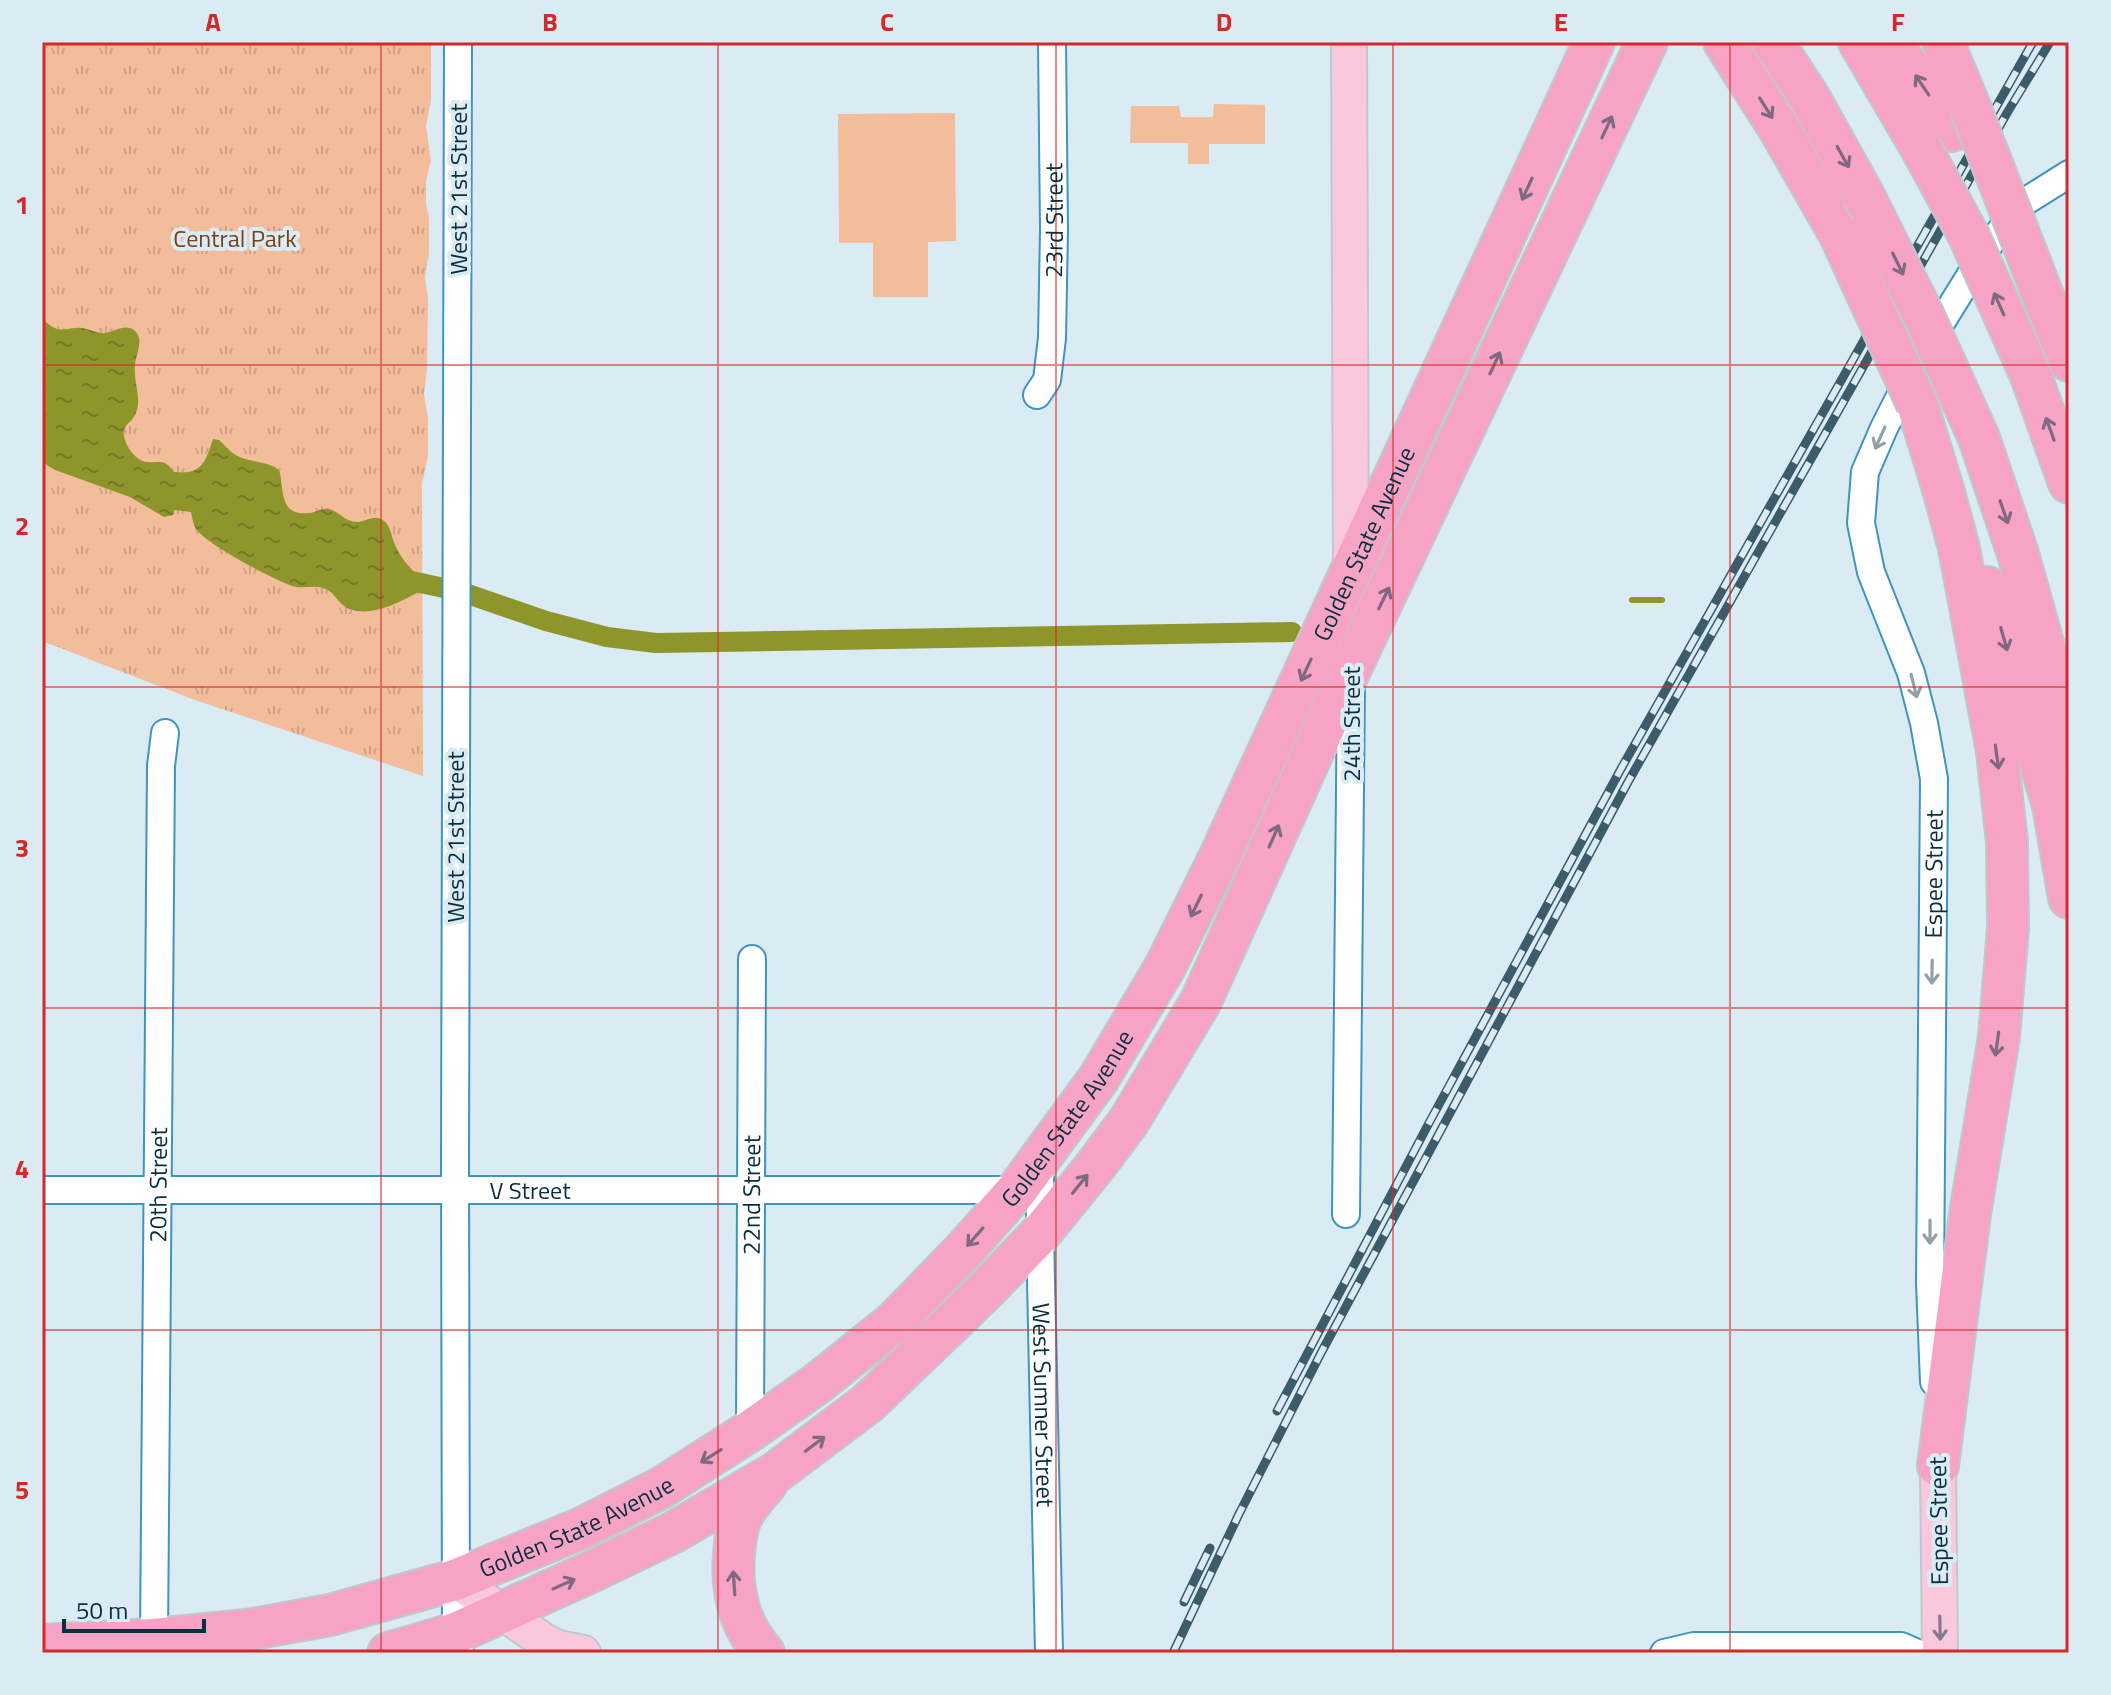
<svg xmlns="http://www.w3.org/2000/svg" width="2111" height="1695" viewBox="0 0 2111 1695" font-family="'Titillium Web',sans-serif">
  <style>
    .green { fill: #f3bc9a }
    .park { fill: url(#park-tufts) }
    .water { fill: url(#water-ripples) }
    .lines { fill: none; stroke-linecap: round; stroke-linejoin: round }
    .stream { stroke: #8e952b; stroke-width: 6 }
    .canal { stroke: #8e952b; stroke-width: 20 }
    .minor-casing { stroke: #3f95bf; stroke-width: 30 }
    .major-casing { stroke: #bfc9cd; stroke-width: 38 }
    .highway-casing { stroke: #bfc9cd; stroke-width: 44 }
    .minor { stroke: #fff; stroke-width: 26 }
    .major { stroke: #fac8dd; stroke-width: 34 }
    .highway { stroke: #f6a3c6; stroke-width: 40 }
    .rail-casing { stroke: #3c5c6b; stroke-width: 9 }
    .rail { stroke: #dbebf4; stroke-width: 6; stroke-dasharray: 18; stroke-linecap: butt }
    .highway-bridge-casing { stroke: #bfc9cd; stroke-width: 44; stroke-linecap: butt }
    .highway-bridge { stroke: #f6a3c6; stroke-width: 40 }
    .oneway { stroke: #806882 }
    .oneway2 { stroke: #90a1a9 }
    .oneway3 { stroke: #827b8e }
    .grid { fill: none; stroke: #d62828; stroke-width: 2; stroke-opacity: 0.55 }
    .labels { text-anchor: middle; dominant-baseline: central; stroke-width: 8; stroke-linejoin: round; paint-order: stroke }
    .street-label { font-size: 24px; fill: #092e3f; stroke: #dbebf4 }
    .park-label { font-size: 24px; fill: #784018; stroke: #dbebf4 }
    .neatline { fill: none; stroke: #d62828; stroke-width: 3 }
    .grid-label { font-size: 26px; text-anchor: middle; font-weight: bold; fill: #d62828 }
  </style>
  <defs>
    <pattern id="park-tufts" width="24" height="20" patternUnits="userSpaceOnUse" patternTransform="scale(2)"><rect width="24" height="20" fill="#f3bc9a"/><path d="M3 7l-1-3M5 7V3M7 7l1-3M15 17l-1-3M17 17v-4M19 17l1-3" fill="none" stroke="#cfa286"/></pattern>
    <pattern id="water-ripples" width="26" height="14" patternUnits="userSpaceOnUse" patternTransform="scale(2)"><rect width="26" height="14" fill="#8e952b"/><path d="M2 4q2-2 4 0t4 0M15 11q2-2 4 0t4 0" fill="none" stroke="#727a26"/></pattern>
  </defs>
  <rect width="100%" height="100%" fill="#dbebf4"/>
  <path class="green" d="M1214,104L1265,105V144H1209V164H1188V143H1130L1131,106H1179L1181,117H1213Z
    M955,113L956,241L928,242V297H873V243H839L838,114Z"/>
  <path class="park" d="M42,42H431V100L426,126L431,161L426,181V204L429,218V253L425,277L428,299L427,369L424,394L428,419V456L422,484L423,776L195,700L42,641Z"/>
  <path class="water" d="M42,318C46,322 51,327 57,329C65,331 74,327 82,328C90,329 98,334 106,333C115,331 126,323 135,331C145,340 135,355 135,366C133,382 143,400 135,415C131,423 122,425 124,436C126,447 136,461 147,462C161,463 164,458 174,472C202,475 205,463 213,439L219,440C224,444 229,451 234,454C248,463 266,460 279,470C285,490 278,517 310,513C317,512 322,508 329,509C339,511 345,522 357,522C365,522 373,515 381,519C389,523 391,532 393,540C399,557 410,568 422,580V590C404,600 379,614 358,611C336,608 339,593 323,588C313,585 302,589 292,586C274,580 206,544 196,529C193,524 192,517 191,512L174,510L173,515L164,517L130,497L55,470L42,462Z"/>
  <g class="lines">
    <path class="stream" d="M1632,600H1662"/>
    <path class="canal" d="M398,578L462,592L546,621L607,637L656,643L1292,632"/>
    <defs>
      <g id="minor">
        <path d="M458,42L455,1159L456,1633L460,1653"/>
        <path id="s1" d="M1037,395L1047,380L1052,338L1054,230L1052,42"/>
        <path id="s2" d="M1040,1157V1234L1049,1653"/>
        <path id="s3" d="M42,1190H1017"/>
        <path d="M1346,1214L1351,681"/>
        <path id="s4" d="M1934,1382L1930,1283L1934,779L1924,723L1911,673L1871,572L1861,523L1865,472L1884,428L1921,355L1991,242L2026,201L2069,174"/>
        <path id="s5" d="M750,1431L752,959"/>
        <path id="s6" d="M154,1639L161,766L165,733"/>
        <path d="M1664,1653L1694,1646H1901L1917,1653"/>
      </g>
      <path id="major" d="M1349,42L1351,570
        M1938,1466L1940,1653
        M455,1580L544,1641L558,1648L583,1653"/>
      <g id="highway">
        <path d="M1724,42L1781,132L1840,235"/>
        <path d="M1773,42L1809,97L1863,194"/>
        <path d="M1859,42L1921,148"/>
        <path d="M1888,42L1911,69L1952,131"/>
        <path d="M1943,42L1970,107"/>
        <path d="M2037,280L2069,361"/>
        <path d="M2031,376L2069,483"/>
        <path d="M1917,404L1943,489L1959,548L1997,752L2007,842L2008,928L1999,1037L1970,1214L1938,1466"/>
        <path d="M1979,438L2018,554L2045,650L2069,753"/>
        <path d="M1987,587L2053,806L2069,898"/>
        <path id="s7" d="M42,1645L154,1639L247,1630L330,1615L455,1580L582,1528L661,1488L750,1431L818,1383L894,1322L963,1251L1017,1190L1099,1078L1165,967L1220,856L1594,42"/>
        <path d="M388,1653L456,1633L593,1571L674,1532L775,1473L868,1403L987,1289L1040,1234L1096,1165L1129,1121L1201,1001L1351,668L1647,42"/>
        <path d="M764,1653C739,1625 731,1592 734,1555C735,1542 736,1530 741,1518C747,1505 758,1494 767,1483"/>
      </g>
    </defs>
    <use href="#minor" class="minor-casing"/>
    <use href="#major" class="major-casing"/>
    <use href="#highway" class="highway-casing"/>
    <use href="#minor" class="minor"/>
    <use href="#major" class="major"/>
    <use href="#highway" class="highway"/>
    <defs>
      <path id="rail" d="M1277,1411L1429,1123L1622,767L2033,42
        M1184,1602L1210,1548
        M1173,1653L1239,1514L1321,1353L1628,782L2007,113L2050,42"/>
    </defs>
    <use href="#rail" class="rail-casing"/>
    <use href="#rail" class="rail"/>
    <defs>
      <path id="highway-bridge" d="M1970,107L2037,280
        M1921,148L1969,236L2031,376
        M1863,194L1923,314L1979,438
        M1840,235L1917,404"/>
    </defs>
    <use href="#highway-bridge" class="highway-bridge-casing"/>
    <use href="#highway-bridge" class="highway-bridge"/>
  </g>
  <defs><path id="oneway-shaft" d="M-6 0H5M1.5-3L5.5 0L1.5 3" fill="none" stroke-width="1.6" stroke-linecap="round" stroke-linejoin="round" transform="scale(2)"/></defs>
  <g class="oneway">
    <use href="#oneway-shaft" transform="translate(1922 85) rotate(-124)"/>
    <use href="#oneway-shaft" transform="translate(1766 108) rotate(58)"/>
    <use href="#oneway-shaft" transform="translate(1607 127) rotate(-65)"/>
    <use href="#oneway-shaft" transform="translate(1843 157) rotate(61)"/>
    <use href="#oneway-shaft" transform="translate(1527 189) rotate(115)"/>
    <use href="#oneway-shaft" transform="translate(1898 264) rotate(64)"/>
    <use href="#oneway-shaft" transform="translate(1999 304) rotate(-114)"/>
    <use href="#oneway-shaft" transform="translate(1495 363) rotate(-65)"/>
    <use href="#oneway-shaft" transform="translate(2050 429) rotate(-110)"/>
    <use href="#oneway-shaft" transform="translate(2004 512) rotate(71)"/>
    <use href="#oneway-shaft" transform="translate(1384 598) rotate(-64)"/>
    <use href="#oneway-shaft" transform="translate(2004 639) rotate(74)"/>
    <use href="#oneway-shaft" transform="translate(1306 670) rotate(115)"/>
    <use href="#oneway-shaft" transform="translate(1997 757) rotate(82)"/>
    <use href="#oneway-shaft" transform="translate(1274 836) rotate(-66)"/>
    <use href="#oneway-shaft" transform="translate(1196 906) rotate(116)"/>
    <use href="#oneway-shaft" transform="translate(1997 1044) rotate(98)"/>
    <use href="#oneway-shaft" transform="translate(1080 1184) rotate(-51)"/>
    <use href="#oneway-shaft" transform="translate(975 1237) rotate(131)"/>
    <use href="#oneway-shaft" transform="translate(815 1444) rotate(-37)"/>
    <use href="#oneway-shaft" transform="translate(711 1456) rotate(148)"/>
    <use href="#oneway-shaft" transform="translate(734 1583) rotate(-94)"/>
    <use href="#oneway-shaft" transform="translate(564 1584) rotate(-24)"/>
  </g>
  <g class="oneway2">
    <use href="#oneway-shaft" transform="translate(1880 438) rotate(114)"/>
    <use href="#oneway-shaft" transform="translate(1914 686) rotate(76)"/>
    <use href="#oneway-shaft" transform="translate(1932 972) rotate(91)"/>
    <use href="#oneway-shaft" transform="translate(1930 1232) rotate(90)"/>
  </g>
  <use class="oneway3" href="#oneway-shaft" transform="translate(1940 1628) rotate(89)"/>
  <path class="grid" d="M381,42V1653M718,42V1653M1056,42V1653M1393,42V1653M1730,42V1653M42,365H2069M42,687H2069M42,1008H2069M42,1330H2069"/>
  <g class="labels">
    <g class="street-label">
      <text transform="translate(458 189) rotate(-90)">West 21st Street</text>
      <text stroke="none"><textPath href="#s1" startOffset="178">23rd Street</textPath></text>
      <text stroke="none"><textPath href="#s7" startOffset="1848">Golden State Avenue</textPath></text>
      <text transform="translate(1351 724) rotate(-90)">24th Street</text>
      <text transform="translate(455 837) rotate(-90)">West 21st Street</text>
      <text stroke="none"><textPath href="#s4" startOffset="508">Espee Street</textPath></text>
      <text stroke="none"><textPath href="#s7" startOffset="1200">Golden State Avenue</textPath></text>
      <text stroke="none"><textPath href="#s6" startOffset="454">20th Street</textPath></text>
      <text stroke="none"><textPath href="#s3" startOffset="488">V Street</textPath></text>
      <text stroke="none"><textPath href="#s5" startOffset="236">22nd Street</textPath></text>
      <text stroke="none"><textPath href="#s2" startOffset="248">West Sumner Street</textPath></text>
      <text transform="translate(1938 1521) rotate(-91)">Espee Street</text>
      <text stroke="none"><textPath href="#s7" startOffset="552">Golden State Avenue</textPath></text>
    </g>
    <g class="park-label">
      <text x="235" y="238">Central Park</text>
    </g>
  </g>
  <rect width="2111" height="1695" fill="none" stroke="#dbebf4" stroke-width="88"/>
  <path d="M64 1619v12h140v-12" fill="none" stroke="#092e3f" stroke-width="4"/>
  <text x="76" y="1619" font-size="24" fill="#092e3f" stroke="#dbebf4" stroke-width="6" paint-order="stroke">50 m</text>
  <rect x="44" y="44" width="2023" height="1607" class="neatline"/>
  <g class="grid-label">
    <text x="213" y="31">A</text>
    <text x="550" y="31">B</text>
    <text x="887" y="31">C</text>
    <text x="1224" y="31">D</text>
    <text x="1561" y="31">E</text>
    <text x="1898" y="31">F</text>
    <text x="22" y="214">1</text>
    <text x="22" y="535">2</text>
    <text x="22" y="857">3</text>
    <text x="22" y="1178">4</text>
    <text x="22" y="1499">5</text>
  </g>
</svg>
